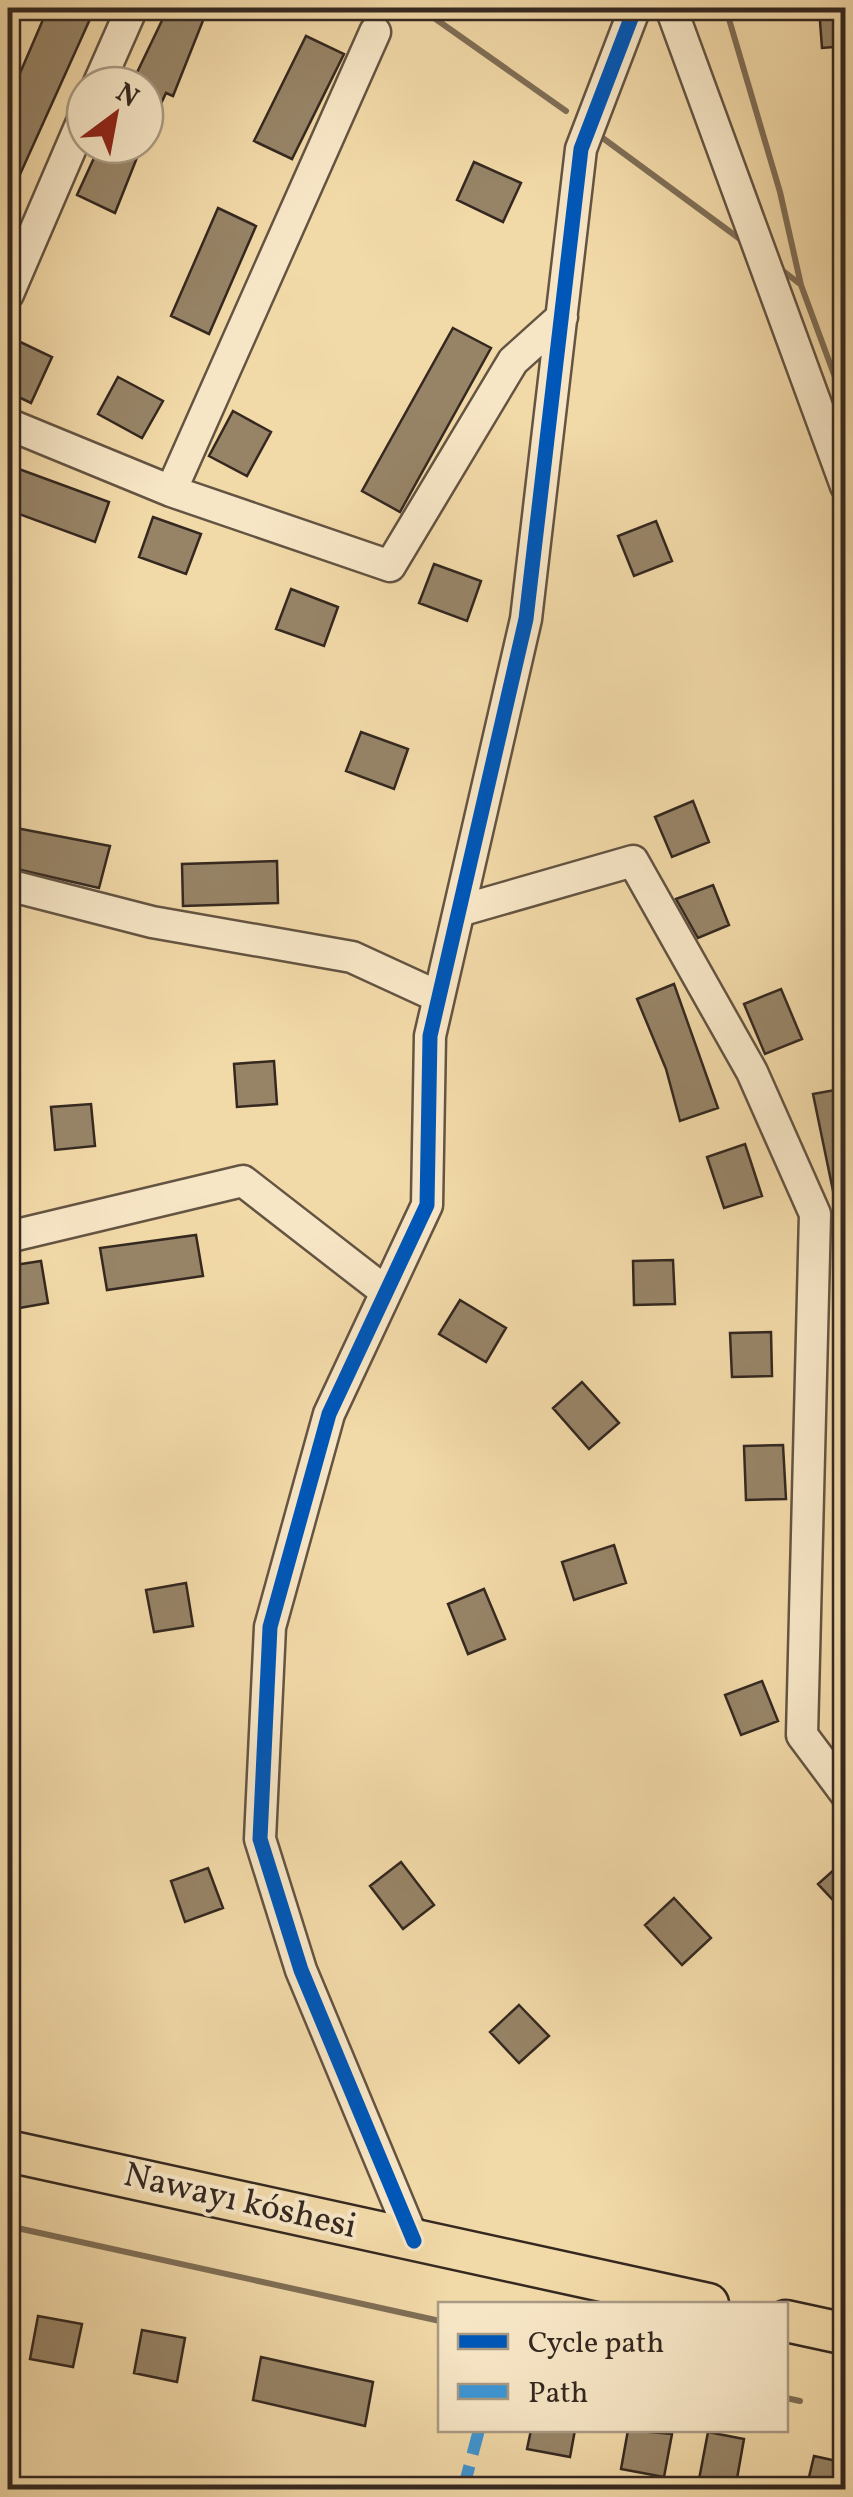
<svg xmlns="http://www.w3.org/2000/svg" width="853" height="2497" viewBox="0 0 853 2497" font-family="Vollkorn,serif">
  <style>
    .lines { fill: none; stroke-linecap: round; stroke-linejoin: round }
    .stream { stroke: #7f6e56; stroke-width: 6 }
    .building { fill: #978467; stroke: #342820; stroke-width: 2.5 }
    .minor-casing { stroke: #645442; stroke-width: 35 }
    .major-casing { stroke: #342820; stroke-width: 45 }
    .minor { stroke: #f7e6c6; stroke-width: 30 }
    .major { stroke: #f2d9a8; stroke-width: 40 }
    .quiet { stroke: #3d96d5; stroke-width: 12; stroke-dasharray: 25 12; stroke-linecap: butt }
    .cycleway-casing { stroke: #f7e6c6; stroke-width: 21 }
    .cycleway { stroke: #0057b8; stroke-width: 15 }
    .labels { text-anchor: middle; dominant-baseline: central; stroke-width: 8; stroke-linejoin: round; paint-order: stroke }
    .street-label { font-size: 35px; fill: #342820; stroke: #f7e6c6 }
  </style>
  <rect width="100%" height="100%" fill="#f2d9a8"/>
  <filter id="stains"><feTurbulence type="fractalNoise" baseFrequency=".002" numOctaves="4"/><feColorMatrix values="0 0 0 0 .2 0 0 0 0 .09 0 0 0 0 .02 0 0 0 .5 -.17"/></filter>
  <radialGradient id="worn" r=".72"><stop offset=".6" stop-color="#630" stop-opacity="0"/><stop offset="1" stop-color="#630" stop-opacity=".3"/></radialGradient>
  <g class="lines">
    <path class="stream" d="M420,8L566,111
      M726,9L780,192L801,285L846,407
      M600,136L744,242
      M778,267L800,284
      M8,2226L440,2321
      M786,2398L800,2401"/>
  </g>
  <path class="building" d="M48,8H95L8,201V101Z
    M168,8H208L173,96L166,93L145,138V85H131Z
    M819,8H846V46L822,48Z
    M306,36L344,54L292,159L254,141Z
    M100,145H142L115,213L77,195Z
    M474,162L521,183L503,222L457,200Z
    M218,208L256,226L209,334L171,316Z
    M453,328L491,348L400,512L362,491Z
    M14,339L52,357L31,403L8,392V353Z
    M118,377L163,401L142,438L98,414Z
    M233,411L271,432L247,476L209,456Z
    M8,465L109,502L95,542L8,510Z
    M153,517L201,534L186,574L139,557Z
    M656,521L672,561L634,576L618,536Z
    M434,564L481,581L467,621L419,603Z
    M291,589L338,607L324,646L276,629Z
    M361,732L408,749L394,789L346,771Z
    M693,801L709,842L672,857L655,817Z
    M16,828L110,846L99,888L8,867Z
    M277,861L278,903L183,906L182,864Z
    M713,885L729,925L698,938L676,899Z
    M674,984L718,1108L680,1121L666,1069L637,999Z
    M781,989L802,1039L765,1054L744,1004Z
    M274,1061L277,1104L237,1107L234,1064Z
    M846,1088V1210H837L813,1094Z
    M91,1104L95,1146L55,1150L51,1107Z
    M745,1144L762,1196L724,1208L707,1157Z
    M196,1235L203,1276L107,1290L100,1248Z
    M673,1260L675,1304L634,1305L633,1261Z
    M41,1261L48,1303L8,1310V1266Z
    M460,1300L506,1328L486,1362L439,1334Z
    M771,1332L772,1376L732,1377L730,1333Z
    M582,1382L619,1423L589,1449L553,1408Z
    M783,1445L786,1499L746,1500L744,1446Z
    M614,1545L626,1583L574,1600L562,1562Z
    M186,1583L193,1626L154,1632L146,1590Z
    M484,1589L505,1639L468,1654L448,1604Z
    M762,1681L778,1721L741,1735L725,1695Z
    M846,1859V1914L818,1884Z
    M401,1862L434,1905L403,1929L370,1886Z
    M208,1868L223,1908L185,1922L171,1881Z
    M674,1898L711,1938L682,1965L645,1925Z
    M519,2005L549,2036L519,2063L490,2032Z
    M38,2316L82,2324L73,2367L30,2359Z
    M142,2330L185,2338L177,2382L134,2373Z
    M261,2357L373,2382L365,2426L253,2400Z
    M531,2430H575L570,2457L527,2449Z
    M628,2430L672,2434L664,2477L621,2469Z
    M708,2432L744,2439L735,2490H697Z
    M814,2456L846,2463V2490H806Z"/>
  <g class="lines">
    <defs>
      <path id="minor" d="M671,8L846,486
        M98,85L132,8
        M8,294L85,115
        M8,424L171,491L390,566L513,361L562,317
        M171,491L375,32
        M8,885L152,922L352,957L439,997
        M459,911L633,861L752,1072L815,1214L802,1735L846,1794
        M8,1237L243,1181L386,1292
        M414,2241L301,1970L260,1839L270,1627L329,1414L427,1205L430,1036L526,619L581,149L635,8"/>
      <path id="major" d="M8,2151L708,2304
        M786,2321L846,2334"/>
    </defs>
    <use href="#minor" class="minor-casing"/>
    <use href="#major" class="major-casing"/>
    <use href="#minor" class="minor"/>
    <use href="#major" class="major"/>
    <path class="quiet" d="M463,2490L479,2430"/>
    <defs>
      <path id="cycleway" d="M414,2241L301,1970L260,1839L270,1627L329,1414L427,1205L430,1036L526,619L581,149L635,8"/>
    </defs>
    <use href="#cycleway" class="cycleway-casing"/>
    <use href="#cycleway" class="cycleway"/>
  </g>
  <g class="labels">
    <g class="street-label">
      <text transform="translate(240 2202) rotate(13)">Nawayı kóshesi</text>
    </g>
  </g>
  <rect width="853" height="2497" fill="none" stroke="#f2d9a8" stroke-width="40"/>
  <rect x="10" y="10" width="833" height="2477" fill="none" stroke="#342820" stroke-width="5"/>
  <rect x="20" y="20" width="813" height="2457" fill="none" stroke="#342820" stroke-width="2.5"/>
  <rect x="438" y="2302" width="350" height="130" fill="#f7e6c6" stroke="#a99a84" stroke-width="2.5"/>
  <rect x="458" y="2334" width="50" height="15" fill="#0057b8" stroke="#a99a84" stroke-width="2.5"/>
  <text x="528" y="2352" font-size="30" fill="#342820">Cycle path</text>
  <rect x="458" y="2384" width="50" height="15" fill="#3d96d5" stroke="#a99a84" stroke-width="2.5"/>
  <text x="528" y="2402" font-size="30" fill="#342820">Path</text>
  <g transform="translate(115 115) rotate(32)"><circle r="48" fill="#f7e6c6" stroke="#a99a84" stroke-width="2.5"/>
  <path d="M0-8L18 38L0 25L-18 38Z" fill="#8f2418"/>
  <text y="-15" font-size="28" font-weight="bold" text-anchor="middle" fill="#342820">N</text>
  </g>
  <rect width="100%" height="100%" filter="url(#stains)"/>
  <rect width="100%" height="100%" fill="url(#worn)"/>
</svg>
